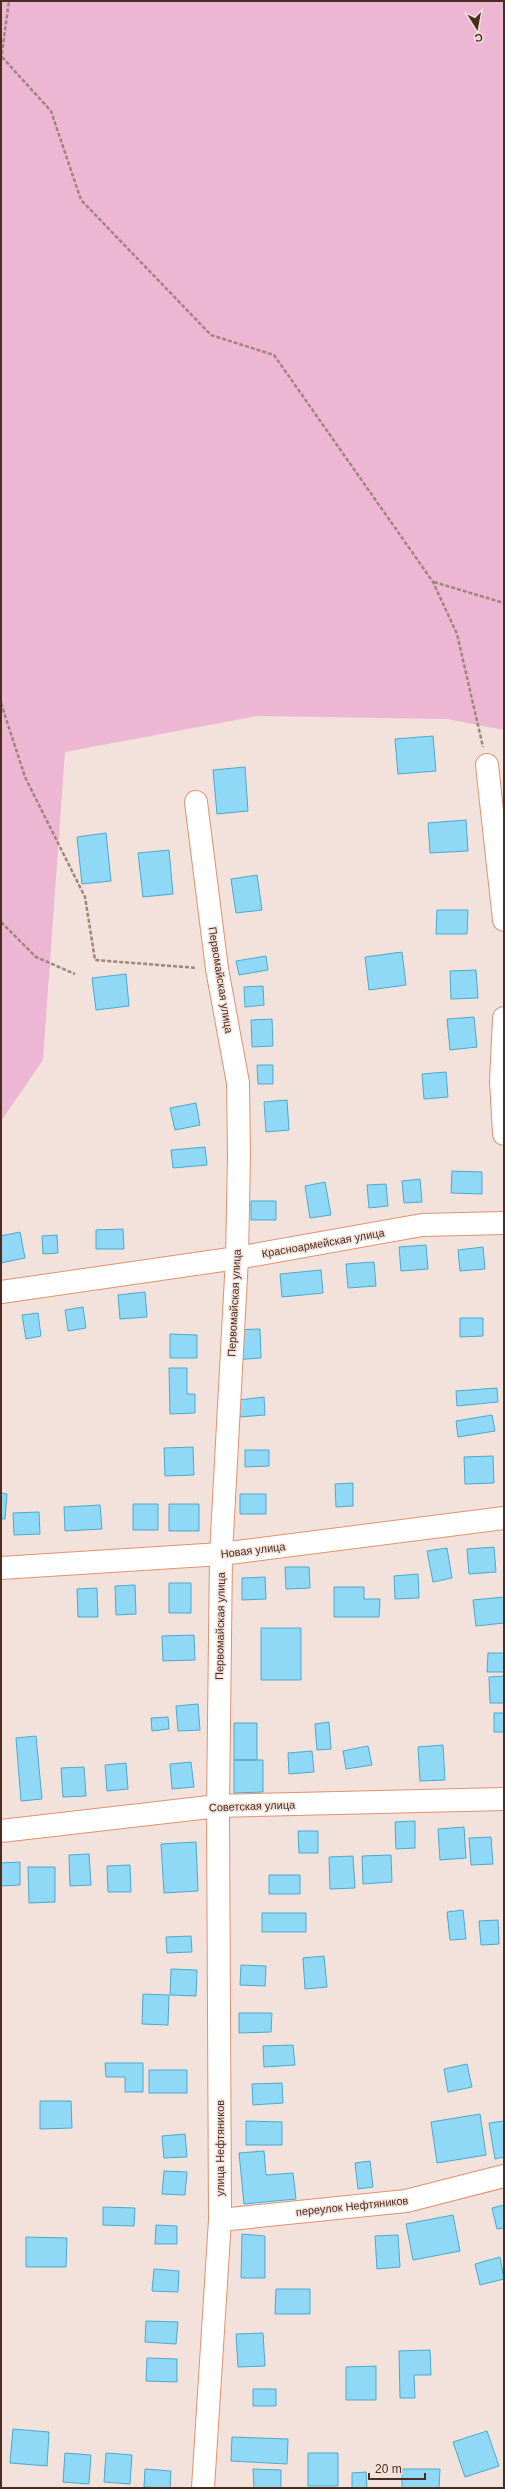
<svg xmlns="http://www.w3.org/2000/svg" width="505" height="2489" viewBox="0 0 505 2489" font-family="Helvetica,sans-serif">
  <style>
    .green { fill: #edb7d4 }
    .building { fill: #8fd8f6; stroke: #49abce }
    .lines { fill: none; stroke-linecap: round; stroke-linejoin: round }
    .minor-casing { stroke: #de9270; stroke-width: 24 }
    .path { stroke: #9e867b; stroke-width: 2.5; stroke-dasharray: 4 2; stroke-linecap: butt }
    .minor { stroke: #fff; stroke-width: 22 }
    .labels { text-anchor: middle; dominant-baseline: central; stroke-width: 3; stroke-linejoin: round; paint-order: stroke }
    .street-label { font-size: 11px; fill: #4b2c1e; stroke: #f3e2db }
  </style>
  <rect width="100%" height="100%" fill="#f3e2db"/>
  <path class="green" d="M1,1H504V730L447,719L258,716L65,752L43,1060L1,1121Z"/>
  <path class="building" d="M433,736L436,771L398,774L395,739Z
    M245,767L248,811L217,814L213,770Z
    M466,820L468,851L430,853L428,823Z
    M106,833L111,881L82,884L77,837Z
    M169,850L173,894L143,897L138,853Z
    M257,875L262,910L236,913L231,879Z
    M437,910H468L467,934H436Z
    M402,952L406,985L369,990L365,957Z
    M266,956L268,970L239,975L236,961Z
    M476,970L478,998L451,999L450,971Z
    M126,974L129,1006L96,1010L92,978Z
    M263,986L264,1005L245,1007L244,987Z
    M474,1017L477,1047L450,1050L447,1019Z
    M272,1019L273,1046L252,1047L251,1020Z
    M257,1065H273V1084H258Z
    M446,1072L448,1097L424,1099L422,1074Z
    M287,1100L289,1130L266,1132L264,1102Z
    M196,1103L200,1125L175,1130L170,1108Z
    M205,1147L207,1165L173,1168L171,1150Z
    M452,1171L482,1172V1194L451,1193Z
    M420,1179L422,1202L404,1203L402,1181Z
    M325,1182L331,1215L310,1218L305,1186Z
    M386,1184L388,1206L369,1208L367,1185Z
    M251,1201H276V1220H251Z
    M123,1229L124,1249H96V1230Z
    M20,1232L25,1258L1,1263V1236Z
    M57,1235L58,1253L43,1254L42,1236Z
    M426,1245L428,1269L401,1271L399,1247Z
    M483,1247L485,1269L460,1271L458,1250Z
    M374,1262L376,1286L348,1288L346,1264Z
    M321,1270L323,1293L282,1297L280,1274Z
    M145,1292L147,1317L120,1319L118,1295Z
    M83,1307L86,1328L68,1331L65,1310Z
    M38,1313L41,1336L26,1339L22,1315Z
    M460,1318H483V1336L460,1337Z
    M260,1329L261,1358L234,1360L232,1330Z
    M170,1334L197,1335V1358H170Z
    M169,1368H187V1394H195V1413L170,1414Z
    M497,1388L498,1402L457,1406L456,1391Z
    M264,1397L265,1415L240,1417L238,1400Z
    M492,1415L495,1431L458,1437L456,1421Z
    M193,1447L194,1475L165,1476L164,1448Z
    M245,1450H269V1466L245,1467Z
    M493,1456L494,1483L465,1484L464,1457Z
    M353,1483V1506L336,1507L335,1484Z
    M1,1493L7,1494L5,1519H1Z
    M240,1494H266V1514H240Z
    M133,1504H158V1530H133Z
    M169,1504H199V1531H169Z
    M100,1505L102,1529L65,1531L64,1507Z
    M39,1512L40,1534L14,1535L13,1513Z
    M494,1547L496,1572L469,1574L467,1549Z
    M447,1548L452,1578L433,1582L427,1551Z
    M285,1567H309L310,1588L286,1589Z
    M418,1574L419,1598L395,1599L394,1576Z
    M265,1577L266,1599L242,1600V1578Z
    M169,1583H191V1613H169Z
    M135,1585L136,1614L116,1615L115,1586Z
    M334,1587H364V1599H380L379,1617H334Z
    M97,1588L98,1617H78L77,1589Z
    M504,1597V1623L476,1626L473,1600Z
    M261,1628H301V1680H261Z
    M194,1635L195,1660L163,1661L162,1636Z
    M488,1653H504V1672H487Z
    M504,1676V1703H490L489,1677Z
    M198,1704L200,1730L178,1731L176,1706Z
    M494,1713H504V1732H494Z
    M168,1717L169,1729L152,1731L151,1718Z
    M329,1722L331,1749L317,1750L315,1724Z
    M234,1723H257V1760H234Z
    M36,1736L42,1799L21,1801L16,1738Z
    M443,1745L445,1780L420,1781L418,1747Z
    M368,1746L372,1765L346,1769L343,1751Z
    M312,1751L314,1772L289,1774L288,1753Z
    M234,1760H263V1792L234,1793Z
    M191,1762L194,1787L172,1789L170,1764Z
    M126,1763L128,1789L107,1791L105,1765Z
    M84,1767L86,1796L63,1797L61,1768Z
    M415,1821V1848L396,1849L395,1822Z
    M464,1827L466,1858L440,1860L438,1829Z
    M298,1831H318V1853H299Z
    M491,1837L493,1864L471,1865L469,1838Z
    M196,1842L198,1891L164,1893L161,1844Z
    M89,1854L91,1885L70,1886L69,1855Z
    M391,1855L392,1882L363,1884L362,1856Z
    M353,1856L355,1888L330,1889L329,1857Z
    M20,1862V1885L1,1886V1863Z
    M130,1865L131,1892H108L107,1866Z
    M28,1867H55V1902L29,1903Z
    M269,1875H300V1894H269Z
    M463,1910L466,1939L450,1940L447,1912Z
    M262,1913H306V1932H262Z
    M498,1920L499,1944L481,1945L479,1921Z
    M191,1936L192,1952L167,1953L166,1937Z
    M324,1956L327,1987L305,1989L303,1958Z
    M241,1965L266,1966L265,1986L240,1985Z
    M171,1969L197,1970L196,1996L170,1995Z
    M143,1994L169,1995L168,2025L142,2024Z
    M239,2013H272L271,2032L239,2033Z
    M293,2045L295,2065L264,2067L263,2046Z
    M105,2063H143V2092H125V2077H106Z
    M467,2064L472,2087L448,2092L444,2069Z
    M149,2070H187V2093H149Z
    M282,2083L283,2103L253,2105L252,2084Z
    M40,2101H71L72,2128L40,2129Z
    M480,2114L486,2155L437,2163L431,2122Z
    M246,2121L282,2122V2145H246Z
    M504,2121V2157L495,2159L489,2123Z
    M185,2134L187,2157L164,2158L162,2136Z
    M264,2151L266,2175L293,2173L296,2199L244,2204L239,2153Z
    M370,2161L373,2187L358,2189L355,2163Z
    M164,2171L187,2172L185,2195L162,2194Z
    M504,2205V2228L497,2229L492,2208Z
    M103,2207L135,2208L134,2226L103,2225Z
    M453,2215L460,2251L413,2260L406,2224Z
    M156,2225L177,2226V2244H155Z
    M242,2234L265,2236V2278H241Z
    M398,2235L400,2267L377,2269L375,2236Z
    M26,2237L67,2238L66,2267H26Z
    M500,2257L504,2279L480,2285L475,2264Z
    M154,2269L179,2271L178,2292L152,2291Z
    M276,2289H310V2314H275Z
    M146,2321L178,2322L176,2344L145,2342Z
    M263,2333L265,2366L238,2367L236,2334Z
    M430,2350L431,2375H414L415,2398H400L399,2351Z
    M147,2358L177,2359V2382L146,2381Z
    M376,2366V2400H346V2367Z
    M253,2389H276V2406H253Z
    M13,2429L49,2432L47,2466L10,2463Z
    M487,2431L499,2466L465,2477L453,2442Z
    M232,2437L288,2439L287,2464L231,2461Z
    M65,2453L91,2455L89,2484L63,2482Z
    M106,2453L132,2455L130,2484L104,2482Z
    M308,2453H338V2486H308Z
    M145,2469L171,2471L170,2488L144,2487Z
    M253,2469L281,2470V2488H254Z
    M402,2469H440L439,2488H402Z
    M366,2472L367,2488H352V2473Z"/>
  <g class="lines">
    <defs>
      <path id="minor" d="M487,765L504,920
        M196,802L217,969L238,1083L239,1155L237,1258L221,1554L218,1806L220,2220L203,2488
        M504,1018L501,1081L504,1134
        M1,1292L237,1258L422,1225L504,1223
        M1,1568L221,1554L504,1518
        M1,1831L218,1806L504,1799
        M220,2220L406,2201L504,2176"/>
    </defs>
    <use href="#minor" class="minor-casing"/>
    <path class="path" d="M2,57L51,111L81,200L211,335L274,355L433,582L457,634L483,747
      M1,60L9,1
      M434,582L504,603
      M1,703L25,777L85,897L95,960L197,968
      M1,922L36,957L75,974"/>
    <use href="#minor" class="minor"/>
  </g>
  <g class="labels">
    <g class="street-label">
      <text transform="translate(221 980) rotate(81)">Первомайская улица</text>
      <text transform="translate(323 1243) rotate(-10)">Красноармейская улица</text>
      <text transform="translate(234 1303) rotate(-87)">Первомайская улица</text>
      <text transform="translate(253 1550) rotate(-7)">Новая улица</text>
      <text transform="translate(220 1626) rotate(-89)">Первомайская улица</text>
      <text transform="translate(252 1806) rotate(-2)">Советская улица</text>
      <text transform="translate(220 2148) rotate(-90)">улица Нефтяников</text>
      <text transform="translate(352 2206) rotate(-6)">переулок Нефтяников</text>
    </g>
  </g>
  <rect width="505" height="2489" fill="none" stroke="#4b2c1e" stroke-width="4"/>
  <g transform="translate(477 28) rotate(169)" stroke="#f3e2db" stroke-width="3" paint-order="stroke">
  <path d="M0-3L7 15L0 10L-7 15Z" fill="#4b2c1e"/>
  <text y="-6" font-size="11" font-weight="bold" text-anchor="middle" fill="#4b2c1e">С</text>
  </g>
  <path d="M369 2473v6h56v-6" fill="none" stroke="#4b2c1e" stroke-width="2"/>
  <text x="375" y="2473" font-size="12" fill="#4b2c1e" stroke="#f3e2db" stroke-width="3" paint-order="stroke">20 m</text>
</svg>
